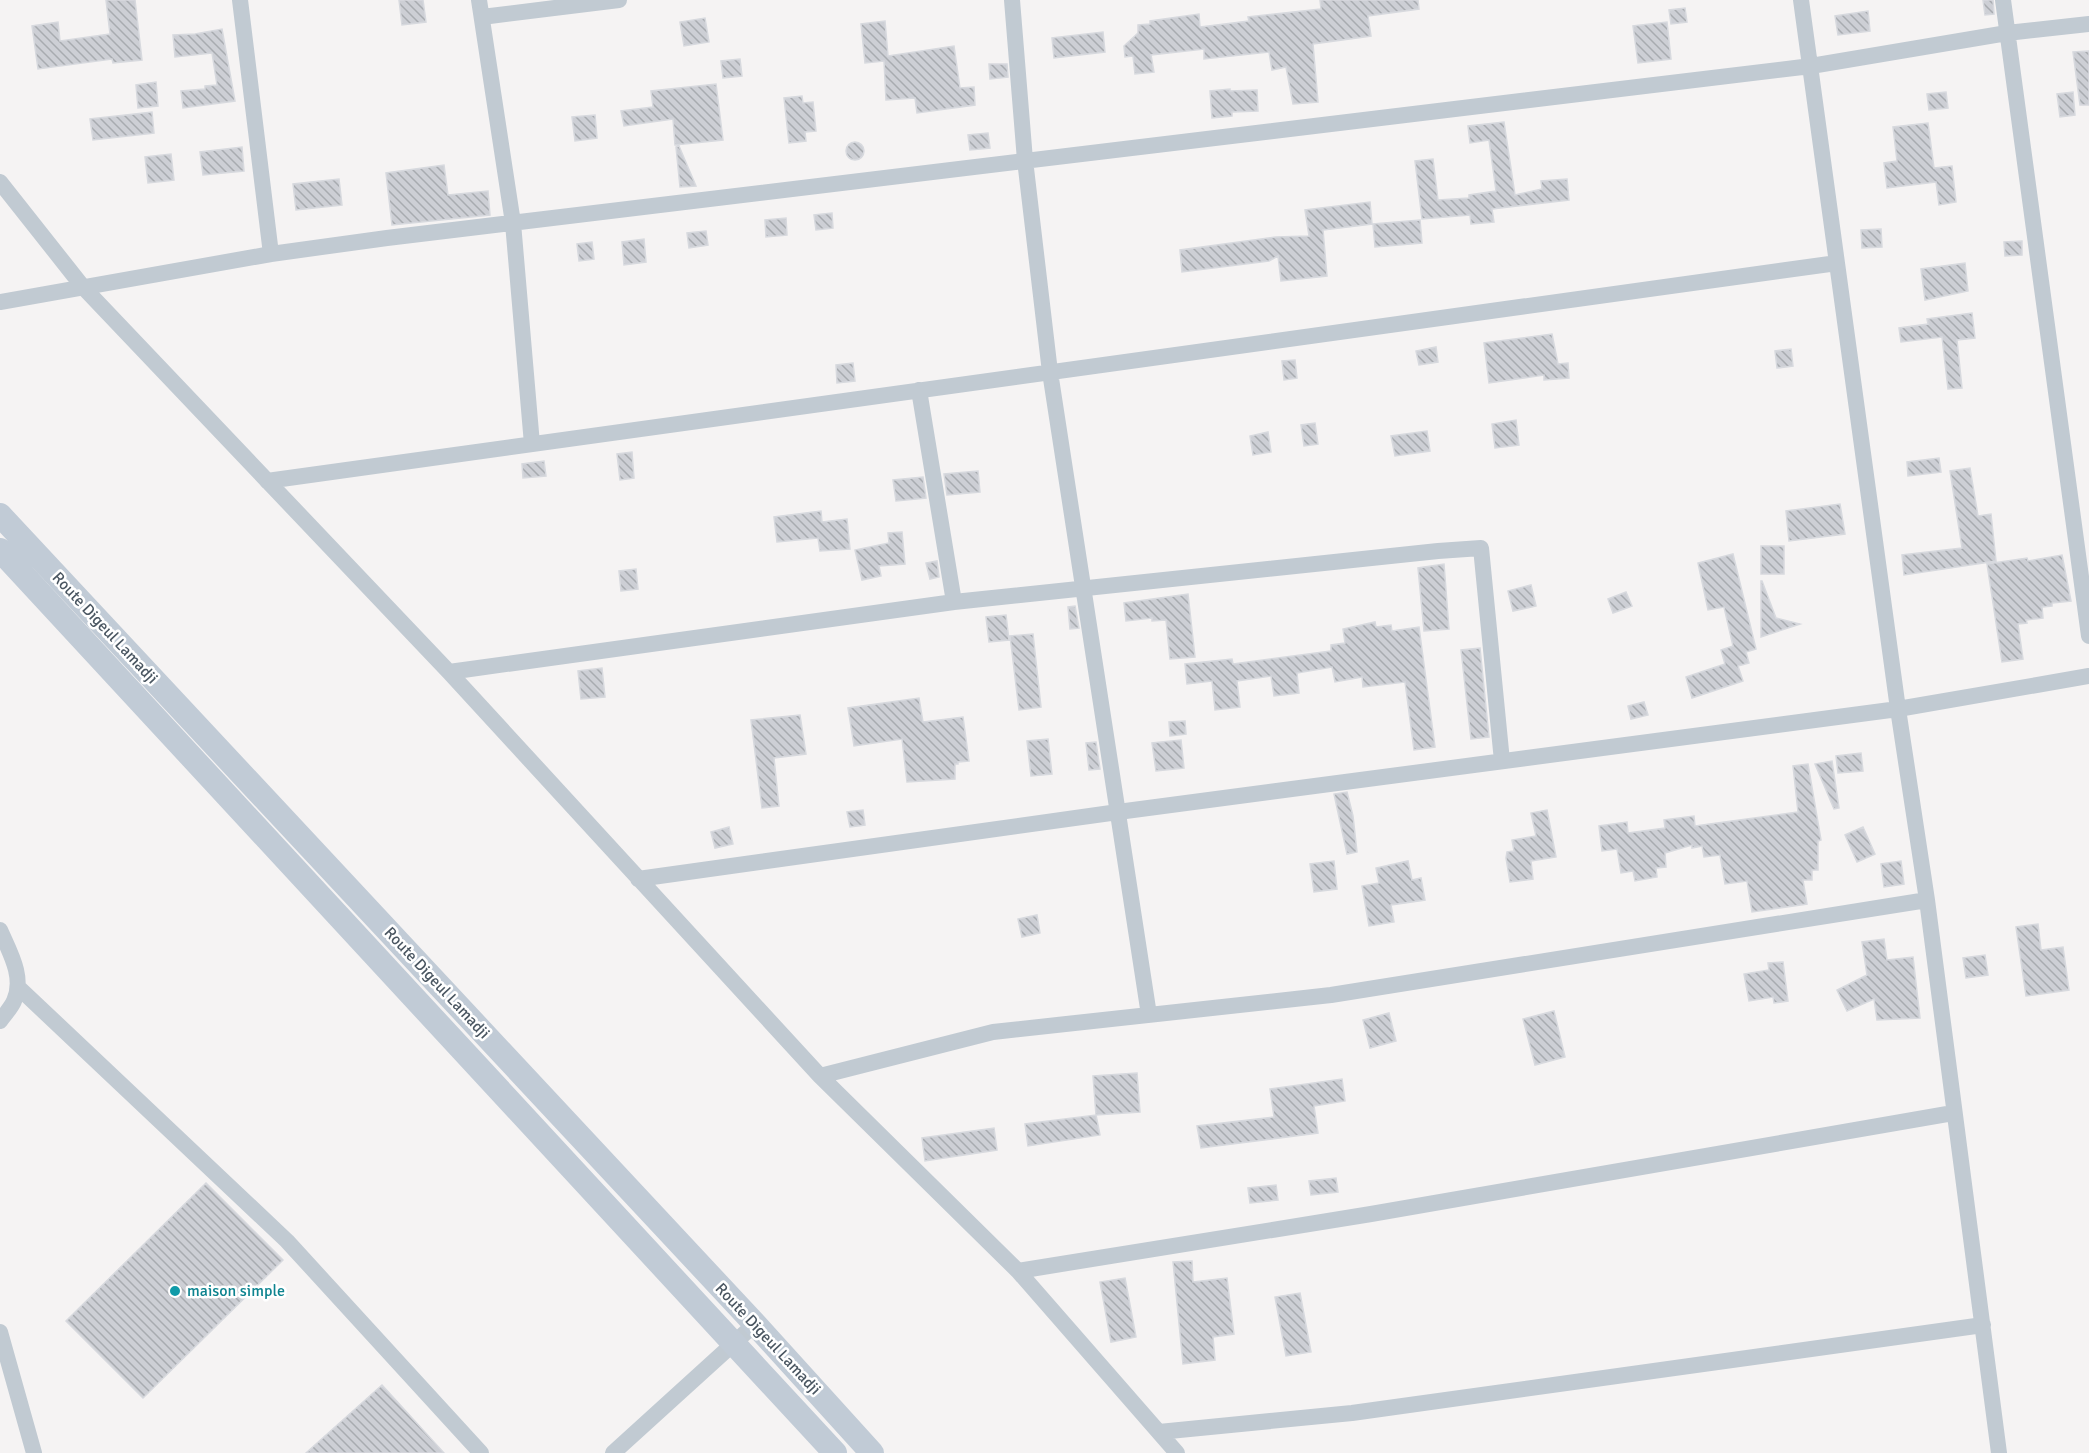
<svg xmlns="http://www.w3.org/2000/svg" width="2089" height="1453" viewBox="0 0 2089 1453" font-family="Signika,sans-serif">
  <style>
    .building { fill: url(#building-back-hatch); stroke: #d7d9de; stroke-width: 1.5 }
    .lines { fill: none; stroke-linecap: round; stroke-linejoin: round }
    .minor { stroke: #c1cad2; stroke-width: 16 }
    .secondary { stroke: #c1cbd6; stroke-width: 24 }
    .culture-dot { fill: #0f9aa8; stroke: #fff; stroke-width: 2 }
    .labels { text-anchor: middle; dominant-baseline: central; stroke-width: 5; stroke-linejoin: round; paint-order: stroke }
    .street-label { font-size: 16px; fill: #4a5661; stroke: #fff }
    .culture-label { font-size: 16px; fill: #0d838f; stroke: #fff; text-anchor: start }
  </style>
  <defs>
    <pattern id="building-back-hatch" width="6" height="6" patternUnits="userSpaceOnUse" patternTransform="scale(1.5)"><rect width="6" height="6" fill="#cdcfd5"/><path d="M-1 5l2 2M0 0l6 6M5-1l2 2" fill="none" stroke="#a8abb0"/></pattern>
  </defs>
  <rect width="100%" height="100%" fill="#f5f3f3"/>
  <path class="building" d="M106,0H135L142,60L113,63L112,59L38,69L32,26L58,22L60,41L110,34Z
    M399,0H423L426,22L402,25Z
    M1320,0H1418L1419,9L1368,16L1371,36L1313,44L1318,102L1293,104L1286,67L1272,70L1269,52L1204,59V49L1151,55L1154,72L1135,74L1133,56L1125,57L1124,46L1138,33V25L1150,24V21L1199,14L1200,27L1249,21L1248,17L1321,9Z
    M1983,0H1993L1994,14L1985,15Z
    M1685,8L1687,22L1671,24L1669,10Z
    M1868,11L1870,31L1838,35L1835,16Z
    M705,18L709,42L684,46L680,22Z
    M885,21L888,56L954,46L960,88L974,87L975,105L917,113L915,98L886,100L884,61L865,63L861,24Z
    M1667,22L1671,59L1638,63L1633,26Z
    M222,29L235,101L183,108L181,91L205,89V86L217,85L212,53L175,57L173,35L195,34Z
    M1103,32L1105,52L1054,58L1052,38Z
    M2089,51V105H2080L2073,52Z
    M740,59L742,76L723,78L721,61Z
    M989,64H1007L1008,77L990,79Z
    M156,82L158,106L138,108L136,85Z
    M716,84L723,140L675,145L673,119L624,126L621,111L653,107L651,91Z
    M1230,89V91L1257,90L1258,111L1232,112V116L1212,118L1210,91Z
    M1946,92L1948,108L1929,110L1927,94Z
    M2073,92L2075,115L2060,117L2057,94Z
    M802,96L803,103L813,102L816,131L805,132L806,141L789,143L784,98Z
    M152,112L154,133L93,140L90,119Z
    M595,115L597,138L575,141L572,117Z
    M1504,122L1515,195L1542,189L1541,181L1567,179L1569,200L1492,209L1494,222L1471,224L1470,215L1422,219L1415,161L1433,159L1438,200L1469,198V195L1496,191L1489,140L1470,143L1468,126Z
    M1928,123L1934,168L1952,166L1956,202L1939,205L1936,182L1887,188L1884,163L1897,161L1893,127Z
    M988,133L990,148L970,150L968,135Z
    M846 151a9 9 0 1 1 18 0a9 9 0 1 1-18 0Z
    M679,146L696,186L680,187L676,147Z
    M242,147L244,171L203,175L200,152Z
    M171,154L174,180L148,183L145,157Z
    M444,165L448,195L488,191L490,215L392,225L386,173Z
    M339,179L342,205L296,210L293,184Z
    M1370,202L1372,224L1323,230L1327,276L1281,281L1278,256L1269,261L1182,272L1180,250L1276,237L1309,236L1305,210Z
    M832,213L833,228L816,230L814,215Z
    M786,218L787,235L766,237L765,220Z
    M1420,220L1422,243L1375,247L1373,224Z
    M1881,229L1882,247L1862,248L1861,230Z
    M706,231L708,245L689,248L687,233Z
    M644,239L646,262L624,265L622,242Z
    M2022,241V255L2005,256L2004,242Z
    M592,242L594,259L579,261L577,244Z
    M1965,263L1968,291L1925,300L1921,269Z
    M1972,313L1975,338L1957,340L1962,388L1948,389L1942,337L1901,342L1899,328L1928,324L1927,319Z
    M1552,334L1558,364L1568,363L1569,378L1544,380V375L1489,383L1484,343Z
    M1436,347L1438,362L1419,365L1416,351Z
    M1791,349L1793,366L1777,368L1775,351Z
    M1295,360L1297,378L1284,380L1282,361Z
    M853,363L855,381L837,383L836,365Z
    M1516,420L1519,445L1495,448L1492,424Z
    M1315,423L1318,444L1304,446L1301,425Z
    M1427,431L1430,451L1395,456L1391,436Z
    M1268,432L1271,452L1253,455L1250,436Z
    M632,452L634,478L620,480L617,454Z
    M1939,458L1941,472L1908,476L1907,462Z
    M544,461L546,476L523,478L522,464Z
    M1970,468L1978,516L1991,514L1996,561L1904,575L1902,555L1962,548L1950,471Z
    M978,471L980,492L947,495L944,474Z
    M923,477L926,498L896,501L893,480Z
    M1840,504L1845,534L1789,541L1786,511Z
    M821,511L822,522L847,519L850,549L820,551L818,538L777,542L774,517Z
    M902,532L905,564L879,566L881,576L862,580L855,550L889,543L888,533Z
    M1761,546H1784V574H1761Z
    M1733,554L1756,649L1746,652L1749,663L1738,666L1743,681L1692,698L1686,677L1725,664L1721,650L1733,646L1724,607L1708,610L1698,563Z
    M2062,555L2071,601L2052,603V606L2042,607L2043,618L2026,620L2027,623L2018,624L2023,659L2002,662L1987,564L2027,558L2028,561Z
    M937,561L939,577L930,579L926,563Z
    M1444,564L1449,629L1424,631L1418,568Z
    M636,569L638,589L621,591L619,571Z
    M1761,581H1762L1776,618L1800,624L1761,637Z
    M1531,585L1536,606L1513,611L1508,591Z
    M1626,592L1632,606L1613,613L1608,599Z
    M1188,594L1195,657L1170,659L1166,620L1152,621V618L1126,621L1124,603Z
    M1075,606L1079,628L1070,629L1068,607Z
    M1006,615L1009,640L989,642L986,617Z
    M1375,622L1376,627L1391,625L1392,631L1419,627L1435,747L1414,750L1405,682L1363,687L1362,677L1335,682L1332,667L1297,673L1299,693L1274,696L1271,676L1237,681L1240,707L1215,710L1212,681L1187,684L1185,664L1232,659L1233,664L1331,651V645L1345,643L1343,629Z
    M1033,634L1041,707L1019,710L1010,636Z
    M1480,648L1489,737L1471,739L1461,650Z
    M602,668L605,697L581,699L578,671Z
    M919,698L923,722L963,717L969,761L958,762V764H955V779L907,782L902,739L854,746L848,708Z
    M1644,702L1648,715L1631,719L1628,706Z
    M800,715L806,754L774,758L779,806L762,808L751,720Z
    M1185,721L1186,734L1170,736L1169,722Z
    M1048,739L1052,774L1031,776L1027,741Z
    M1181,740L1184,768L1156,771L1152,743Z
    M1096,742L1100,769L1089,770L1086,743Z
    M1861,753L1863,771L1838,773L1836,756Z
    M1832,761L1839,808L1834,809L1815,764Z
    M1808,764L1821,840L1818,841V870H1812V880H1803L1807,904L1752,912L1747,881L1725,884L1720,855L1704,857L1702,846L1692,848V845L1665,853L1666,867L1656,868L1657,877L1635,881L1633,871L1621,873L1617,849L1602,851L1599,826L1627,822L1628,833L1665,828L1664,820L1694,816L1695,826L1798,812L1793,766Z
    M1347,792L1353,816L1357,852L1347,854L1334,794Z
    M863,810L865,825L850,827L847,812Z
    M1547,810L1556,857L1531,861L1533,879L1510,882L1506,858L1507,852L1514,851L1512,840L1536,836L1531,813Z
    M729,827L733,844L715,848L711,832Z
    M1863,827L1875,854L1857,862L1845,835Z
    M1334,861L1337,889L1314,892L1310,864Z
    M1408,861L1412,880L1421,878L1425,900L1391,905L1394,922L1369,926L1362,886L1379,883L1376,868Z
    M1901,861L1904,884L1884,887L1881,864Z
    M1037,915L1040,933L1022,937L1018,919Z
    M2038,924L2041,950L2063,947L2069,990L2026,996L2016,927Z
    M1884,939L1887,960L1913,957L1920,1018L1877,1020L1874,999L1847,1011L1837,990L1867,975L1862,942Z
    M1985,955L1988,975L1966,978L1963,958Z
    M1783,962L1788,1001L1774,1003L1773,997L1749,1001L1744,974L1769,970L1768,963Z
    M1554,1011L1565,1057L1535,1065L1523,1019Z
    M1389,1013L1396,1041L1370,1048L1363,1020Z
    M1137,1073L1140,1112L1096,1115L1093,1076Z
    M1342,1079L1345,1101L1314,1106L1318,1133L1201,1148L1197,1126L1274,1117L1270,1089Z
    M1096,1115L1100,1135L1028,1146L1025,1124Z
    M994,1128L997,1150L925,1161L922,1138Z
    M1336,1178L1338,1192L1311,1195L1309,1181Z
    M206,1183L283,1260L143,1398L66,1321Z
    M1276,1185L1278,1200L1250,1203L1248,1188Z
    M1192,1261L1193,1282L1227,1278L1234,1334L1213,1337L1215,1360L1183,1364L1173,1262Z
    M1125,1278L1136,1337L1111,1342L1100,1282Z
    M1300,1293L1311,1352L1286,1356L1275,1297Z
    M382,1385L444,1453H306Z"/>
  <g class="lines">
    <path class="minor" d="M240,0L271,254
      M479,0L513,223L532,444
      M1012,0L1025,160L1050,372L1149,1015
      M1801,0L1898,709L1927,900L1999,1453
      M2003,0L2089,636
      M482,17L619,0
      M0,182L83,287L449,672L820,1076L1018,1271L1177,1453
      M0,302L271,254L387,238L1811,66L2007,33L2089,24
      M919,390L954,602
      M267,481L1837,263
      M449,672L954,602L1438,551L1481,548L1502,761
      M638,879L1118,812L1898,709L2089,676
      M0,930C9,951 25,977 14,1001C11,1008 5,1014 0,1021
      M18,987L287,1241L481,1453
      M820,1076L993,1032L1331,995L1927,900
      M1018,1271L1371,1214L1953,1113
      M0,1332L34,1453
      M1159,1432L1352,1413L1983,1325
      M613,1453L755,1324"/>
    <path class="secondary" d="M0,515L755,1324L872,1453
      M0,550L835,1453"/>
  </g>
  <circle class="culture-dot" cx="175" cy="1291" r="6"/>
  <g class="labels">
    <g class="street-label">
      <text transform="translate(105 628) rotate(47)">Route Digeul Lamadji</text>
      <text transform="translate(437 983) rotate(47)">Route Digeul Lamadji</text>
      <text transform="translate(768 1339) rotate(47)">Route Digeul Lamadji</text>
    </g>
    <g class="culture-label">
      <text x="187" y="1291">maison simple</text>
    </g>
  </g>
</svg>
